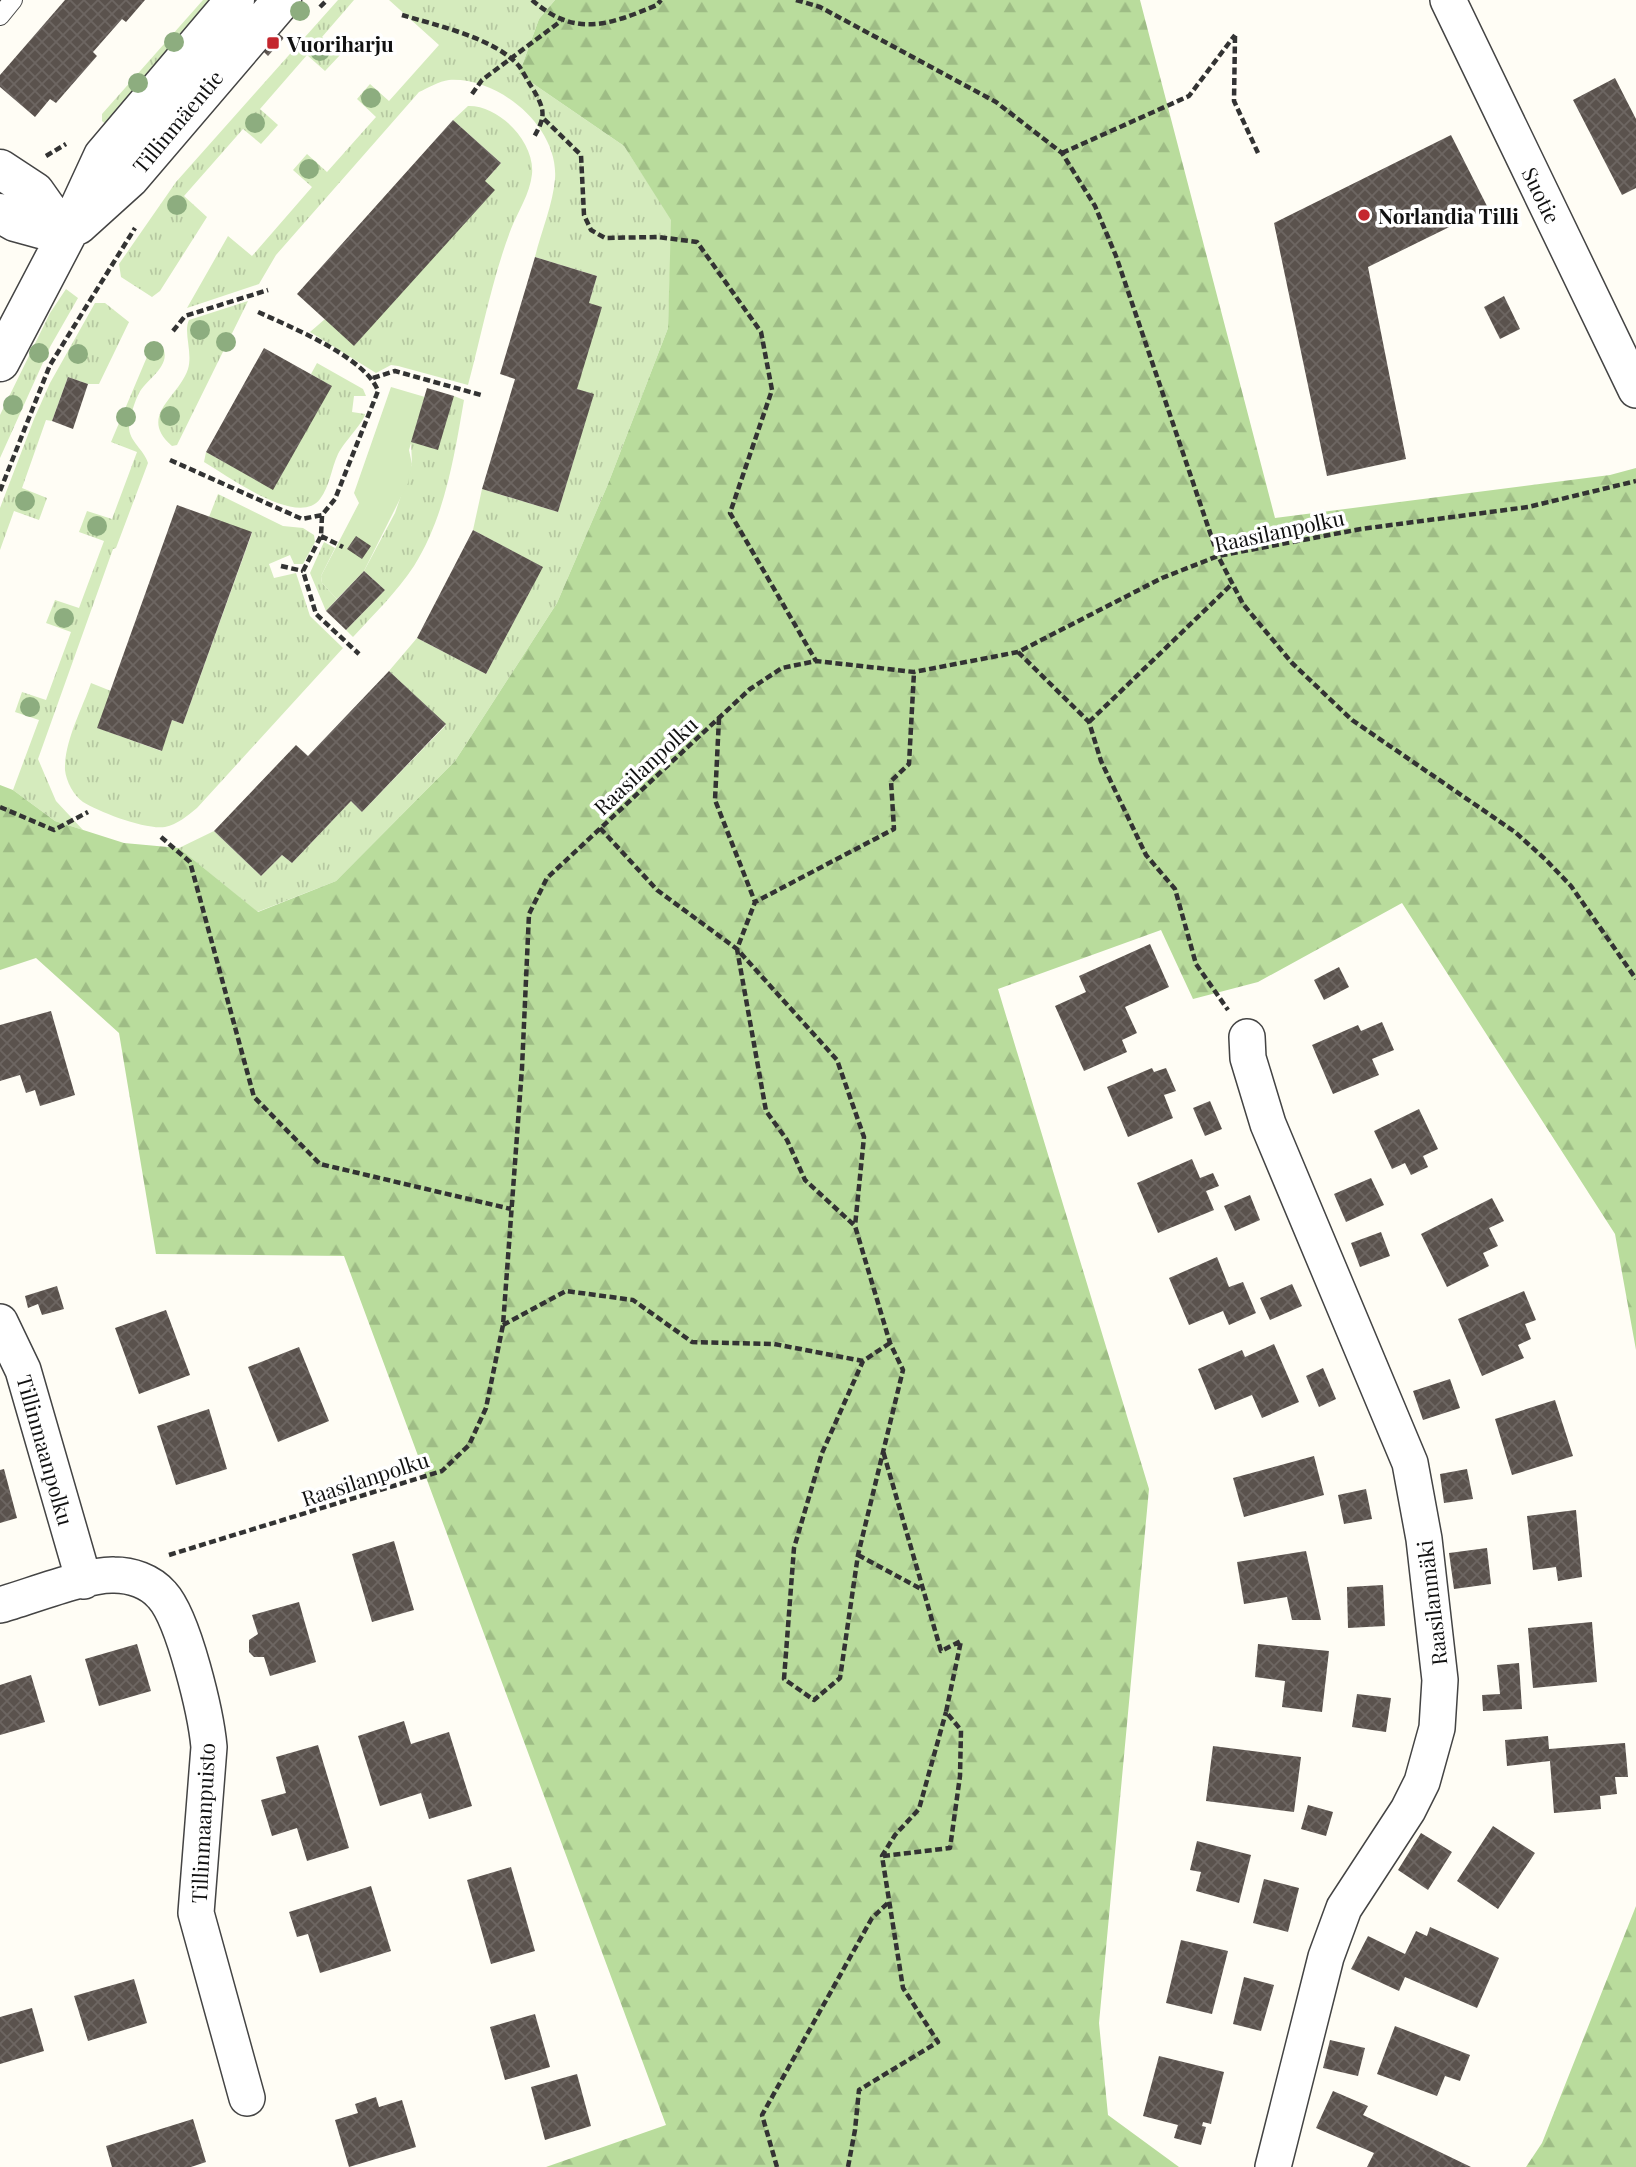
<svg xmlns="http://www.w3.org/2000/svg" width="1636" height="2167" viewBox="0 0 1636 2167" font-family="'Playfair Display',serif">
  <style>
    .grass { fill: url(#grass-tufts) }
    .forest { fill: url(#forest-firs) }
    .park { fill: #d5ebbd }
    .building { fill: url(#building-cross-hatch) }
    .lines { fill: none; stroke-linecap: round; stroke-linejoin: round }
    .service-casing { stroke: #444; stroke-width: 20 }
    .minor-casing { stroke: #444; stroke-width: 38 }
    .tertiary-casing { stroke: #444; stroke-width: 41 }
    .path { stroke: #333; stroke-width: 4.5; stroke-dasharray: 7 3.5; stroke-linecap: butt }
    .service { stroke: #fff; stroke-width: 18 }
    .minor { stroke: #fff; stroke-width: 35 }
    .tertiary { stroke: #fff; stroke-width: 38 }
    .tree { fill: #8dad7f }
    .poi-dot { fill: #c4262e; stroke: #fff; stroke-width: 2.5 }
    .labels { text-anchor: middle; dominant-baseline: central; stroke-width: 7; stroke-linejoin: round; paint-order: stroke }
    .poi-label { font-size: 21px; font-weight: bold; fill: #111; stroke: #fff; text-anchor: start }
    .street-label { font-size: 21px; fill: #111; stroke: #fff }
  </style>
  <defs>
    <pattern id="grass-tufts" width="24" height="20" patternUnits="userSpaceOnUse" patternTransform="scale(1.75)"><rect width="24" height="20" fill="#d5ebbd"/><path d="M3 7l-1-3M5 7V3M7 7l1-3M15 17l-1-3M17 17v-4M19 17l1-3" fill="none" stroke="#b6c8a1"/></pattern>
    <pattern id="forest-firs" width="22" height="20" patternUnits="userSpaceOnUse" patternTransform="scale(1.75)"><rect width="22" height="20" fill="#b9dc9c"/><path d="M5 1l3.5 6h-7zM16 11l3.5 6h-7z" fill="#9ebc85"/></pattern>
    <pattern id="building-cross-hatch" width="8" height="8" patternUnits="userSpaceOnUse" patternTransform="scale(1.75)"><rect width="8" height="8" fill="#5a524d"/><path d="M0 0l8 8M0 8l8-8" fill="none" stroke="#6d6662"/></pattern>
  </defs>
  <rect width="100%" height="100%" fill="#fffdf5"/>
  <path class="grass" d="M203,0H220L109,127L102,121V114Z
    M338,0H354L322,37L341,54L325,71L307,55L260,109L278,125L261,144L243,129L184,196L207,217L160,291L152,297L121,277L119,264L176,182Z
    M389,0H555L539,19L519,74L624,146L672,220L668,328L608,484L557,603L455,761L336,881L257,912L179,848L214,831L261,876L282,855L292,863L351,801L362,812L446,725L389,671L417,638L486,674L542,567L473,530L482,489L558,512L593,395L577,389L589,303L597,276L535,257C541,232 553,204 555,179C559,127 499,77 449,80C439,81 428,88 419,92L276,255L259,284L187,308L228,236L252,256L312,187L293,170L307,154L327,172L376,117L357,99L370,84L389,101L439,45Z
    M468,106C499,105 535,142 532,174C530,194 518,211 511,229C492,279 482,333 468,385L398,366L391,365L376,373L310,332L485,181L501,163L453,120Z
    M66,289L78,298L50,347L0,458V415L50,313Z
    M248,301L177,445L172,446C137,416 179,397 188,369C193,352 183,332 189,320Z
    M95,303H105L129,322L99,384H88L68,377L52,421L46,420L22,488L47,498L39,520L14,511L0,550V508L34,419L50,383Z
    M160,343C176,364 147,378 139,393C135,401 130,416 129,425C128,441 144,449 148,463L116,548L113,549L38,759L56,801L83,830L55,821L13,790L39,720L15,712L22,692L46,700L71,632L46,623L55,600L79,608L104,541L79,532L87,511L112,519L137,452L111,442L152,345Z
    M317,363L363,389L366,396H354L352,412L365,414C364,422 344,442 338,454C331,469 330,486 320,499C298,528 228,476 204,462L206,452L273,489L331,386L311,374Z
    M454,396L464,400C454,458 445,516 414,566C397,592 374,614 353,637L346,630L385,590L364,571L395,513L412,464L411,442Z
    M218,494L283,526L303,528L314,535L315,542L303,564H294L290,555L269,564L274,578L296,573L310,616L343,648L197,808C187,816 178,824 165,827C146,830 99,812 83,802C74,796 66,781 65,770C64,742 82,709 91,683L111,691L98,728L161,751L172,720L183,724L252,533L209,517Z
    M324,542L335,548L321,576L322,583L337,599L326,611L310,573Z"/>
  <path class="forest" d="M555,0H1140L1275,518L1610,475L1636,468V1350L1615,1234L1402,903L1258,982L1193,999L1161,930L998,989L1149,1489L1099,2023L1108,2115L1179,2167H546L666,2125L344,1256L156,1254L119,1033L36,958L0,970V785L13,790L55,821L124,843L179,848L258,912L336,881L455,761L557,603L608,484L668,328L671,220L624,146L519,74L539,19Z
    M1636,1906V2167H1526L1542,2143Z"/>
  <path class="park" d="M391,387L425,397L409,450L412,464L408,483L364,571L337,599L322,583L321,576L359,503L354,493Z"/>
  <path class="building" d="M65,0H145L126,22L122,19L93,52L97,56L56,103L50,99L35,117L0,87V75Z
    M277,32L284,38L268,56L262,50Z
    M1615,78L1636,119V188L1622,195L1573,100Z
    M453,120L501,163L485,181L495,190L354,346L297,294Z
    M1451,135L1488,208L1368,267L1406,459L1327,476L1274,223Z
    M535,257L597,276L589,303L602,307L577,389L594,394L558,512L482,489L515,379L500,374Z
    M1504,296L1520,329L1500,339L1484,307Z
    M264,348L332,386L273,490L206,452Z
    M68,377L88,384L73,429L52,421Z
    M427,388L454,396L438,450L411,442Z
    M177,505L252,532L183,724L172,720L162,751L97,728Z
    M473,530L543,567L486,674L417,638Z
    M356,536L371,546L362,559L347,549Z
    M364,571L385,590L346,630L326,611Z
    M389,671L446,724L362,812L351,801L292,863L282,855L261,876L214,831L296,745L308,756Z
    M1150,944L1169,987L1125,1007L1137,1033L1122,1040L1127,1052L1084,1071L1055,1006L1086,992L1079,976Z
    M1339,967L1349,987L1324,1000L1314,980Z
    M51,1011L75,1095L40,1106L35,1090L26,1093L20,1075L0,1081V1025Z
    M1382,1022L1394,1050L1372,1059L1379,1075L1333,1094L1312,1045L1358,1025L1361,1031Z
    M1152,1068L1154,1072L1166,1068L1176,1091L1164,1095L1173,1118L1128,1137L1107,1087Z
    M1210,1101L1222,1129L1205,1136L1193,1108Z
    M1419,1109L1438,1149L1423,1156L1428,1167L1411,1175L1405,1163L1392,1169L1374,1131Z
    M1192,1159L1200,1178L1213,1173L1219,1186L1206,1191L1214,1210L1158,1233L1137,1183Z
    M1371,1178L1384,1205L1346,1222L1334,1194Z
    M1250,1195L1260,1220L1235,1231L1224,1206Z
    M1492,1198L1504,1221L1489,1228L1498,1246L1483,1253L1489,1266L1447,1287L1421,1234Z
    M1381,1232L1390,1256L1360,1267L1351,1243Z
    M1217,1257L1229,1287L1243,1282L1256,1313L1229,1325L1223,1311L1189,1325L1169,1278Z
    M1292,1284L1302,1306L1270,1320L1260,1298Z
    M57,1286L64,1309L42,1315L38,1304L28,1308L25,1296Z
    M1524,1291L1536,1320L1525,1324L1531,1339L1518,1345L1524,1358L1482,1376L1458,1319Z
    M166,1310L190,1375L139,1394L115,1328Z
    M1274,1344L1299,1402L1262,1418L1252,1395L1215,1410L1198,1369L1242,1350L1245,1357Z
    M299,1347L329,1421L278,1442L248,1367Z
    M1323,1368L1336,1399L1319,1407L1306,1376Z
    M1450,1379L1460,1408L1423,1420L1413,1391Z
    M1555,1400L1573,1456L1512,1475L1495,1419Z
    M209,1409L227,1469L176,1485L157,1426Z
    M1314,1456L1324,1495L1244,1517L1233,1478Z
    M4,1469L17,1518L0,1523V1470Z
    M1467,1469L1473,1499L1444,1503L1440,1474Z
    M1366,1489L1372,1519L1344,1524L1338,1495Z
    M1576,1510L1582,1577L1558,1581L1556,1567L1533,1570L1527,1516Z
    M394,1541L414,1610L372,1622L352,1554Z
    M1487,1548L1491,1584L1454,1589L1449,1553Z
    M1306,1551L1321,1620H1292L1287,1597L1244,1604L1237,1562Z
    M1383,1585L1385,1626L1348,1628L1347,1587Z
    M299,1602L316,1662L270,1676L264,1657H254L249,1652V1640L258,1634L252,1615Z
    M1592,1622L1597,1682L1533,1688L1528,1628Z
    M137,1644L151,1691L99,1706L85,1659Z
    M1258,1644L1329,1651L1322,1712L1282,1707L1285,1681L1255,1677Z
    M1519,1663L1522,1709L1483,1711L1482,1695L1500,1694L1497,1665Z
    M31,1675L45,1722L0,1735V1685Z
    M1357,1694L1391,1698L1386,1732L1352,1727Z
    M404,1721L411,1744L449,1732L472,1806L429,1819L421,1793L380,1806L358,1736Z
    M1548,1736L1549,1749L1625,1743L1628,1777H1615L1617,1794L1600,1796L1601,1809L1554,1813L1550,1761L1507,1766L1505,1740Z
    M318,1745L349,1848L307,1861L297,1828L272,1836L261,1800L286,1793L276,1757Z
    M1213,1746L1301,1757L1294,1812L1206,1801Z
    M1308,1805L1333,1812L1326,1836L1301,1829Z
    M1493,1826L1535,1853L1498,1909L1457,1881Z
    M1421,1833L1452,1852L1428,1890L1398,1870Z
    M1197,1841L1251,1855L1239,1903L1196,1891L1201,1872L1190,1870Z
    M511,1867L535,1951L491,1964L467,1880Z
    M1264,1879L1299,1888L1288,1932L1253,1923Z
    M371,1886L391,1951L320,1973L308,1934L297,1937L289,1912Z
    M1430,1927L1499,1958L1477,2008L1405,1977L1399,1991L1351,1969L1368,1936L1405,1954L1416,1931L1427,1936Z
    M1181,1940L1228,1951L1212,2014L1166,2003Z
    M1244,1977L1274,1985L1261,2031L1233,2024Z
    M134,1979L147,2023L88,2041L74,1996Z
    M32,2008L44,2051L0,2064V2017Z
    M535,2014L550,2067L505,2080L490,2027Z
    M1395,2026L1470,2055L1460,2081L1445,2076L1437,2096L1377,2074Z
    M1330,2040L1365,2048L1358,2076L1323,2068Z
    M1159,2056L1224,2072L1211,2124L1203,2122L1202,2126L1206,2127L1201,2145L1174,2138L1178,2125L1143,2116Z
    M577,2074L591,2126L545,2140L531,2087Z
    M1333,2091L1368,2106L1363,2115L1471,2167H1367L1374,2153L1316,2128Z
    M376,2097L379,2107L402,2100L416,2147L349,2167L335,2120L358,2113L355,2104Z
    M193,2119L206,2162L191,2167H112L106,2146Z"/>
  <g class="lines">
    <defs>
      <path id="service" d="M0,16L13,0"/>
      <path id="minor" d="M1448,0L1636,390
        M1247,1037L1248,1058L1268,1124L1410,1463L1424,1539L1440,1680L1437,1728L1422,1782L1408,1810L1344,1908L1326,1957L1273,2167
        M0,1322L23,1370L84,1581
        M0,1605C29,1597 86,1574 114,1575C131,1575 150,1581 162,1595C184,1619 206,1714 209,1747L196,1913L247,2098"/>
      <path id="tertiary" d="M0,169L35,192L66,236
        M0,213L15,222L66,236
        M78,225L130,178L282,0
        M0,362L66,236L103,156L235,0"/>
    </defs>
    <use href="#service" class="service-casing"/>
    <use href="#minor" class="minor-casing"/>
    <use href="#tertiary" class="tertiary-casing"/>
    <path class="path" d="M532,0C575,38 609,25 657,5L661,0
      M796,0L820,7L996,102L1062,153L1095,206L1116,256L1218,556L1243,604L1292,663L1352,720L1515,832L1545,859L1571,886L1636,979
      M320,7L327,0
      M402,15C435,25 495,38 519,66C524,73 528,82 533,89C545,110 546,116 534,137
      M1235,36L1234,101L1258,153
      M472,94L482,80L561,21
      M544,119L581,155L584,215L591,230L605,238L658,237L697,242L761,332L772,390L730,513L816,661
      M1062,153L1189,96L1235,35
      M46,156L66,144
      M173,331L185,316L268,290
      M373,378L395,371L481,395
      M170,460L302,519L322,515L335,499L378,391C366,357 288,326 256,311
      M0,491L50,365L135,228
      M322,516L321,536L303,571L316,614L359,654
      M321,536L343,547
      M281,566L303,571
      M1018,652L1089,722L1101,761L1146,855L1175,889L1196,964L1228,1010
      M719,718L715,800L755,902
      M1089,722L1232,584
      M0,807L54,830L88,812
      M600,828L657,890L737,949L837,1060L864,1137L855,1226
      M161,837L190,862L254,1097L320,1164L511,1209
      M503,1325L566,1291L633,1300L692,1342L774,1344L863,1361
      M890,1343L863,1361L822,1453L794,1548L784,1679L814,1700L840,1678L858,1555L903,1370L890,1343L855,1226L805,1180L787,1140L766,1111L737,949L755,902L894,829L891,781L909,764L914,672
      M169,1555L442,1471L469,1445L486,1408L503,1325L522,1068L529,914L547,878L750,689L782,668L816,661L914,672L1018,652L1162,578L1218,556L1361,529L1528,507L1636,481
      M858,1555L923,1590
      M883,1856L950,1848L960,1776L961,1730L946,1712L961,1641L941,1651L883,1451
      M777,2167L762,2115L872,1918L889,1902
      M848,2167L855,2130L859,2090L938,2042L903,1988L882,1856L895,1835L919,1809L946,1712"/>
    <use href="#service" class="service"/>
    <use href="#minor" class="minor"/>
    <use href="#tertiary" class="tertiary"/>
  </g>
  <g class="tree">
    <circle cx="300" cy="11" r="10"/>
    <circle cx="174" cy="42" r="10"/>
    <circle cx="320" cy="51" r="10"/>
    <circle cx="138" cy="83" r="10"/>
    <circle cx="371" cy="98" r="10"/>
    <circle cx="255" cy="123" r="10"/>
    <circle cx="309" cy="169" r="10"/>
    <circle cx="177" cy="205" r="10"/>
    <circle cx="200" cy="330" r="10"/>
    <circle cx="226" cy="342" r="10"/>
    <circle cx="154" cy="351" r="10"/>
    <circle cx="39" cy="353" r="10"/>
    <circle cx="78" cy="354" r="10"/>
    <circle cx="13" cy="405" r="10"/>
    <circle cx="170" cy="416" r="10"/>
    <circle cx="126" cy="417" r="10"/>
    <circle cx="25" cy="501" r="10"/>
    <circle cx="97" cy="526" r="10"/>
    <circle cx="64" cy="618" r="10"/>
    <circle cx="30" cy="707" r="10"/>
  </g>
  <g class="poi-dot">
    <rect x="266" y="36" width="14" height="14" rx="3.5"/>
    <circle cx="1364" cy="215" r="7"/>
  </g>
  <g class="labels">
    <g class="poi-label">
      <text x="287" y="43">Vuoriharju</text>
      <text x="1378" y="215">Norlandia Tilli</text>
    </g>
    <g class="street-label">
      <text transform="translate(177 121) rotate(-50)">Tillinmäentie</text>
      <text transform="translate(1542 195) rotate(64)">Suotie</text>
      <text transform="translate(1279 530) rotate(-12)">Raasilanpolku</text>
      <text transform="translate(645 765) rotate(-43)">Raasilanpolku</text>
      <text transform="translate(46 1450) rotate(74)">Tillinmaanpolku</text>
      <text transform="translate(365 1478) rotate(-18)">Raasilanpolku</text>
      <text transform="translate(1431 1603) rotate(-97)">Raasilanmäki</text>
      <text transform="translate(202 1823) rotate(-87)">Tillinmaanpuisto</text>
    </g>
  </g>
</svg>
